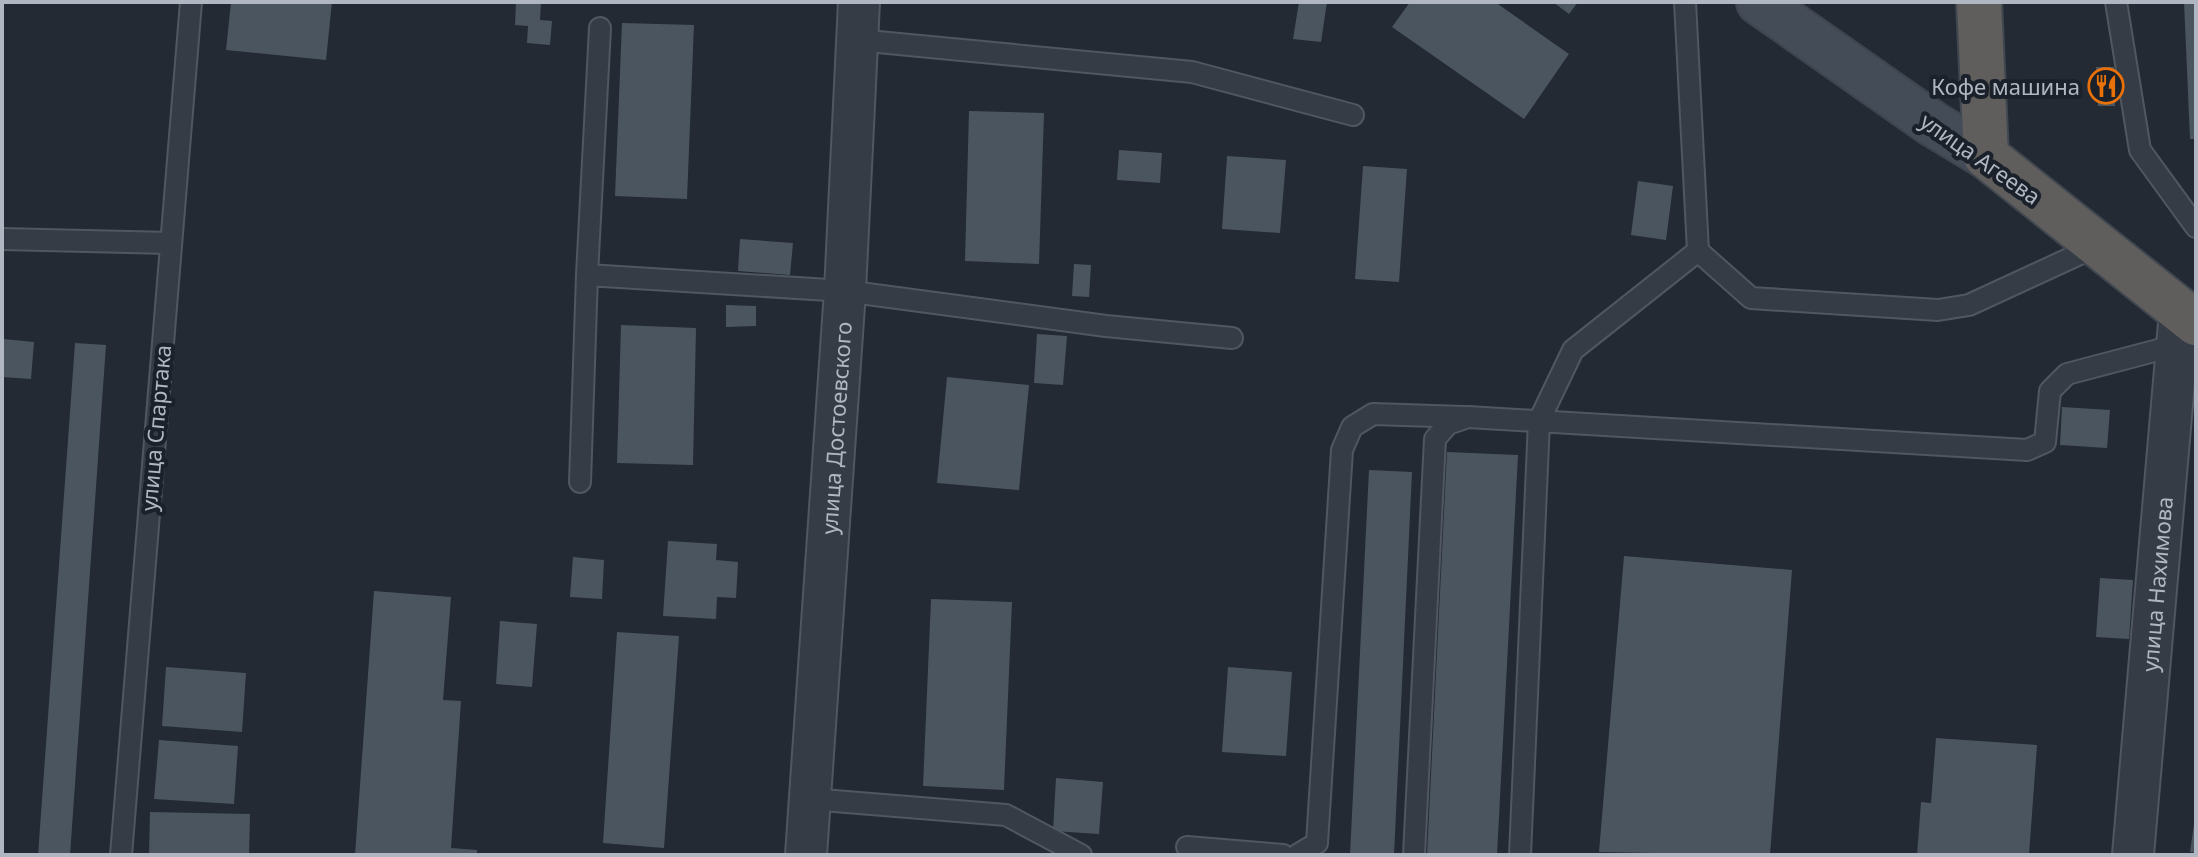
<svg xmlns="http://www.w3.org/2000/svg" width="2198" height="857" viewBox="0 0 2198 857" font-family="'Noto Sans',sans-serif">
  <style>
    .building { fill: #4b5560 }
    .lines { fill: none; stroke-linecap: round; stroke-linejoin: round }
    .service-casing { stroke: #505760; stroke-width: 24 }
    .minor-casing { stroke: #505760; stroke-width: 44 }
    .secondary-casing { stroke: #3f454f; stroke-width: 48 }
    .trunk-casing { stroke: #404750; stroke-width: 48 }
    .service { stroke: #363c45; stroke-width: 20 }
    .minor { stroke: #363c45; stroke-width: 40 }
    .secondary { stroke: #444c57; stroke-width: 44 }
    .trunk { stroke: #5f5e5c; stroke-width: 44 }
    .labels { text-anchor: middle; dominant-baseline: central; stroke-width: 8; stroke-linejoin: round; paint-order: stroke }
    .poi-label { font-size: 22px; fill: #b0b7c2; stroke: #1b212a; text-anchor: end }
    .street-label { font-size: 22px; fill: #b0b7c2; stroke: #1b212a }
  </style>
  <rect width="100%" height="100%" fill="#232a34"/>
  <path class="building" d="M231,2H332L326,60L226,50Z
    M516,2H541L540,20L552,21L550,45L527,43L528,26L515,25Z
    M1299,2H1327L1321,42L1293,39Z
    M1410,2H1495L1569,54L1524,119L1392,27Z
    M1553,2H1578L1569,14Z
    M2184,2H2196V139H2190Z
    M622,23L694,25L687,199L615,196Z
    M2096,67H2114L2115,106H2098Z
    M969,111L1044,113L1039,264L965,261Z
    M1119,150L1162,153L1160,183L1117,180Z
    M1227,156L1286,160L1280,233L1222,229Z
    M1363,166L1407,169L1399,282L1355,279Z
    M1638,181L1673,186L1666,240L1631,235Z
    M740,239L793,243L790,275L738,271Z
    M1074,264L1091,265L1089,297L1072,296Z
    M726,305L756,306V326L726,327Z
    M621,325L696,328L693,465L617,463Z
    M1037,334L1067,336L1063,385L1034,383Z
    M3,339L34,342L31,379L2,377Z
    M75,343L106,345L70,855H38Z
    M947,377L1029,385L1019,490L937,483Z
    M2062,407L2110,410L2107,448L2060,445Z
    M1447,452L1518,455L1497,855H1427Z
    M1369,470L1412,472L1394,855H1350Z
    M668,541L717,544L716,560L738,562L736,598L717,597L716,619L663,616Z
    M1624,556L1792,570L1770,855L1599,852Z
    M573,557L604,560L602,599L570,597Z
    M2100,578L2133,580L2129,639L2096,637Z
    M374,591L451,597L443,700L461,701L451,848L477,850V855H355Z
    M931,599L1012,602L1004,790L923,786Z
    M500,621L537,624L532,687L496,684Z
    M617,632L679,636L664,848L603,843Z
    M166,667L246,673L242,732L162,726Z
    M1228,667L1292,672L1286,756L1222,752Z
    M1936,738L2037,745L2029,855H1917L1921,802L1931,803Z
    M159,740L238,746L234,804L154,799Z
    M1056,778L1103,782L1099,834L1053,831Z
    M150,812L250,814L249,855H149Z
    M2194,824H2196V853L2190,852Z"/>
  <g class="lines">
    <defs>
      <path id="service" d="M1685,2L1698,251L1751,298L1938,310L1969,305L2099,245
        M2116,2L2140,150L2196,227
        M600,28L587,275L845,291L1106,326L1232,338
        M857,40L1192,72L1353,115
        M2,239L170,243
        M580,482L587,275
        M810,799L1006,815L1081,855
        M1187,847L1283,855
        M121,855L191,2
        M1297,855L1317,843L1342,450L1352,427L1373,414L1464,417
        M1414,855L1435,439L1448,424L1468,417L2027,450L2045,442L2050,391L2067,374L2177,345
        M1520,855L1539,421L1573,350L1698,251"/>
      <g id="minor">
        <path id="s1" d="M806,855L845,291L859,2"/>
        <path id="s2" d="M2133,855L2180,312"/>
      </g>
      <path id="secondary" d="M1759,2L1933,124L1986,156"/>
      <path id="trunk" d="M1979,2L1986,156L2196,323"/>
    </defs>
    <use href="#service" class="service-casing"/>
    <use href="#minor" class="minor-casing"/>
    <use href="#secondary" class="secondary-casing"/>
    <use href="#trunk" class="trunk-casing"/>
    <use href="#service" class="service"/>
    <use href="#minor" class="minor"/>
    <use href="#secondary" class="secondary"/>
    <use href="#trunk" class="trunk"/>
  </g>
  <defs>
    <symbol id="restaurant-ring" viewBox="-11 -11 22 22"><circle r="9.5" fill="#1b212a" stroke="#e8710a" stroke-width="1.5"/><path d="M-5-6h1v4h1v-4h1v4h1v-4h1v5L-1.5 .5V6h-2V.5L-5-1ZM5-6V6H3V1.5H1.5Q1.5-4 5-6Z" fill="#e8710a"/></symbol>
  </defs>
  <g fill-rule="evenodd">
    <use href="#restaurant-ring" x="2086" y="66" width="40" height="40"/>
  </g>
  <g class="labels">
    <g class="poi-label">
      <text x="2080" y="86">Кофе машина</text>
    </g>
    <g class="street-label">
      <text transform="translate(1981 158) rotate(35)">улица Агеева</text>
      <text transform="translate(155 428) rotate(-85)">улица Спартака</text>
      <text stroke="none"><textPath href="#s1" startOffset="428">улица Достоевского</textPath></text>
      <text stroke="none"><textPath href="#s2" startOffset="272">улица Нахимова</textPath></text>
    </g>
  </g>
  <rect width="2198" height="857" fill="none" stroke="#b0b7c2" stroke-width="8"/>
</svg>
